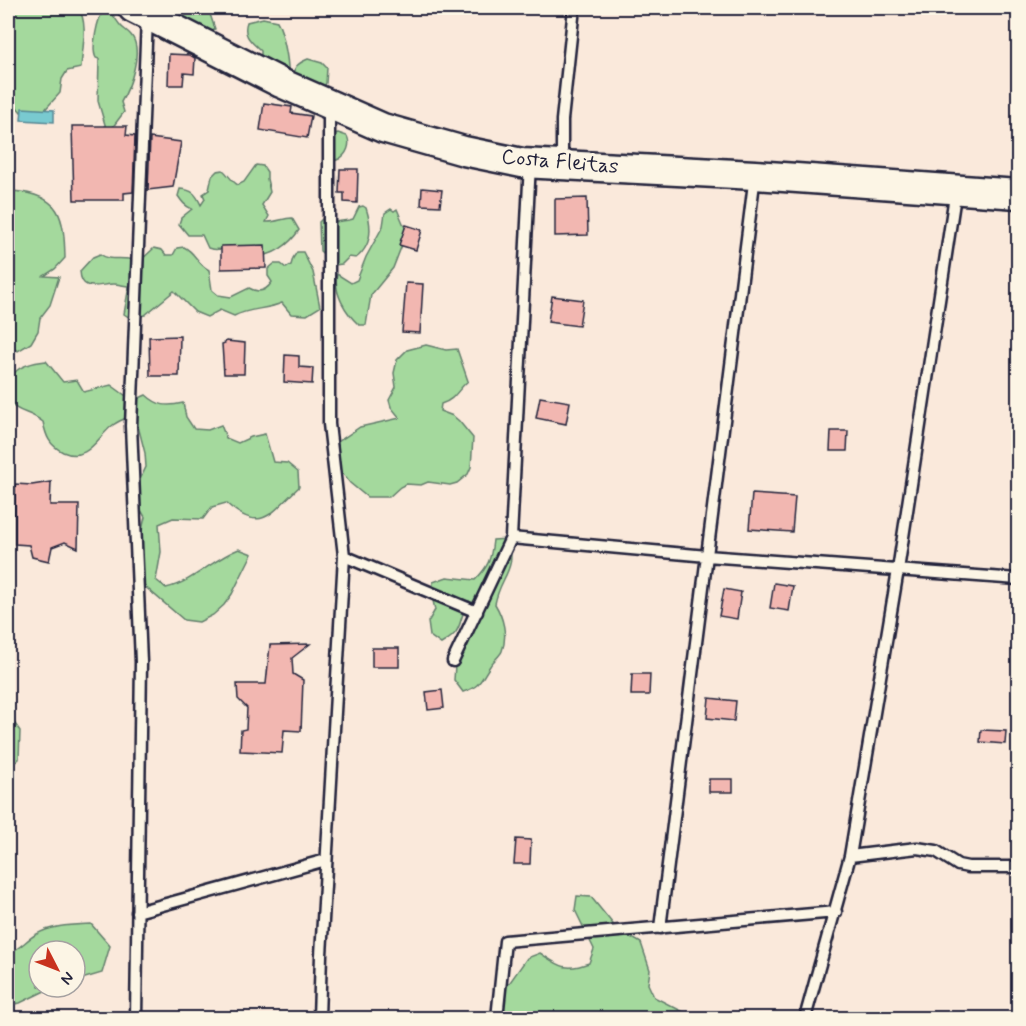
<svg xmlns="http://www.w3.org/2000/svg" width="1026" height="1026" viewBox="0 0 1026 1026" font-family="Mynerve,sans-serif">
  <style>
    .green { fill: #a4d99d; stroke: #637e6c; stroke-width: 1.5 }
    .water { fill: #79cad0; stroke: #568794; stroke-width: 1.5 }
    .building { fill: #f2b7b1; stroke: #22223b; stroke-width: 1.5 }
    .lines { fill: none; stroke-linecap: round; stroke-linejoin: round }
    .lane-casing { stroke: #22223b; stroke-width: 15 }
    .secondary-casing { stroke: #22223b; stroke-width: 33 }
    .lane { stroke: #fcf5e5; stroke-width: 10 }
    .secondary { stroke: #fcf5e5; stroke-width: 28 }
    .labels { text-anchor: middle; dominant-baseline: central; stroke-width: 6; stroke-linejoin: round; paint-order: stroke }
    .street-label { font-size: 21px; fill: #22223b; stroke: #fcf5e5 }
  </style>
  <rect width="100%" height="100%" fill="#fae9db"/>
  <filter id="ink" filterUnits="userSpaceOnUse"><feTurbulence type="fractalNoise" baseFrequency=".0167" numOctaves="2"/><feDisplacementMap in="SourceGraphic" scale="12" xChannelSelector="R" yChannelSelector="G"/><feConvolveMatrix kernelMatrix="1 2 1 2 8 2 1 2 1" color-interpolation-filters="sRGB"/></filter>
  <g filter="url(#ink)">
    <path class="green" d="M14,8H78C89,22 82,50 81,68L67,71L62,79L60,93L40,115L25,117L16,106L8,80V19Z
      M176,8H208L215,29L210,33L172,19Z
      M104,10C112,11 115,19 120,25C123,29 128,31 131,35C144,50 130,87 121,102L124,112L112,128H106L98,101L99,59L96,58C91,49 97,18 104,10Z
      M263,18L277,21C283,31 289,62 288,74L261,57V51C252,42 242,36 247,22Z
      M308,59L322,63L327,68L326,83L323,89L293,79C292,68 298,63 308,59Z
      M338,133L347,136C356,154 326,175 323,147L334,134Z
      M256,165L263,166L267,172V179L270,192L262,205L269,216L266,222C275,223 283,218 292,218L299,230C290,244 273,257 255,256C245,255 236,251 226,250C219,248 215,251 208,248L202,235H188L179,224L181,218L192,209C185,206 182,202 178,196L180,189C193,190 196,194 201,205L205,199L203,194L209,190L212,176L217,171L223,170C229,175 231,181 238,185L244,182Z
      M13,191C61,195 64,216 65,258L55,269L44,276L59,277L50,305L40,318L38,331L31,343L18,351L8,346V193Z
      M363,206L366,208C372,226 373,245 356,258L349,257L342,264L335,265L320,251L319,222L322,219L328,223L349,220L353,219L359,207Z
      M391,209L394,211L397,209L409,237L402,245L393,268L371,295L366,325H359C346,313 333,293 337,274L351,283L357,280L366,257L383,226L385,213Z
      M184,247C196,253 197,264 209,270L212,290L218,295L231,297L249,288C259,294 266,291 272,282L268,276V269L274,264H281L286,268L291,265L293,258L297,252H303L313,272L320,307L307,315L291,314L282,303C266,310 249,308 234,316L220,310L207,317L195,312L174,291L145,315L130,318L124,314L129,286C124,286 119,284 114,284C99,284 81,294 80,271L93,257L100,254C111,263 127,254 138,263L154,248L162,250L166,255H173L177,248Z
      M426,345L446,350L457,349L468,381C458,389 455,400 441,404L440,411L453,416L459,421L473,438L471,467L468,474L457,483L450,485L428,482L421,485L406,484L400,487L389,497H367L350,483L336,465L335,444L360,427L400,418L391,407L389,400L396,387L394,373L397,360L407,350Z
      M46,361L63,382L77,380L84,392L111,385L133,401L146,395C158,406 167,407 183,403L186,417L194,429L208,430L221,425L226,438L238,443L251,437L265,434L273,462L287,463L298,472L299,487C271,513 262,535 226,503L212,507L203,519L173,518L159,524L161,552L156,580L166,588C193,582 213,559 239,549L252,554L232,594L224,605L213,615L199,622L184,620L142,584L136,558L145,517L138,505L134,492L146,467L145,453L138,426L126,418C122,420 117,422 113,425C97,437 88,463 63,452C49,445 46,436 43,422C29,411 20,414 8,402C5,373 18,364 46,361Z
      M508,539C518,570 500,576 495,604C503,617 508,635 502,651C500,656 493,661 490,666C480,681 481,686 463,692L454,680L456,651L476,613L469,601C456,622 466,630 441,644L430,636L428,622L435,610L432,596L433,582L447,577L475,580C489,566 491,559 493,540Z
      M8,714L20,731L19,759L8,769Z
      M577,896L591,897L617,929L641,943L650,970L648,984L654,997L695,1018H497L503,992L527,958L540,953C560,966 565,972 589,963L594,949L575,910Z
      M91,924L110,946L102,973L75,981V951H39V987H53L20,1003L8,1005V953C19,950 26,940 35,935C52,925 72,925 91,924Z"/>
    <path class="water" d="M22,108L54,110V122L21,120Z"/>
    <path class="building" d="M169,54L190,55L195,58L194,74L184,73L183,85H168Z
      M264,103L292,107L291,113L311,116L307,138L260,130Z
      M72,126H127L126,135L135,136L133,192L124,193V200H74Z
      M150,138L181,142L173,187L148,190Z
      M340,169H358L357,203L344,202V193H339Z
      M422,188L442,190L440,206L421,205Z
      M587,198L588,235L555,236V199Z
      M406,225L422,230L416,250L399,245Z
      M265,245L266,268L221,269V246Z
      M406,283L423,284L420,333L402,332Z
      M552,296L583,300L579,326L548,322Z
      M180,336L179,376H150L149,337Z
      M226,341L245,343L244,374H224L222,344L225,343Z
      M285,355L299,356V367L313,368L312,384L284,382Z
      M540,397L570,402L566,424L536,418Z
      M831,431H848L847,451H830Z
      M51,482L50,505H79L78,548L65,542L52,547L49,561L32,557L29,545L15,544V484L32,485Z
      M752,494L795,497L792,532L749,529Z
      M774,583L793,586L789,611L770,608Z
      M724,589L741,592L737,619L719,616Z
      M310,644L292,658L293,674L303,680L301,731L284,730L282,753L240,751L241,730L246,729L247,708L238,699L237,684H266L270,645Z
      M372,648H399V667H372Z
      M632,674H650L649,695H631Z
      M442,690L444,708L428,710L426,692Z
      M709,698L736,701L734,721L707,718Z
      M981,730L1006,731L1005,744L980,742Z
      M709,779H733V792H709Z
      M516,839L531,840L530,864H514Z"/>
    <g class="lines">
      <defs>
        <path id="lane" d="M562,165V120L574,8
          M511,538L707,556L1018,579
          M344,556L477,612
          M453,661L511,538L530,163
          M850,856L917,848L936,851L958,865L968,867H1018
          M137,912L326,860
          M660,928L755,175
          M136,1018L141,662L131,426L147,17
          M319,1018L321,955L344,556L329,424V105
          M497,1018L505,941L836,912
          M805,1018L850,856L898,570L956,189"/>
        <path id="secondary" d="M133,8L281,83L383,128L464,151L522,163L755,175L1018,194"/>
      </defs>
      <use href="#lane" class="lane-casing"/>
      <use href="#secondary" class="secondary-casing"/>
      <use href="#lane" class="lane"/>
      <use href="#secondary" class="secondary"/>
    </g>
  </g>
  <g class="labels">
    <g class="street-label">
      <text transform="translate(560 162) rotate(5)">Costa Fleitas</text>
    </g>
  </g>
  <rect width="1026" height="1026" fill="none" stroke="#fcf5e5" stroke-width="30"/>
  <rect x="15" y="15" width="996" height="996" fill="none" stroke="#22223b" stroke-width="2" filter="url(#ink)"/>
  <g transform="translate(57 969) rotate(132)"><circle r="28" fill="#fcf5e5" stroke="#a5a1a1" stroke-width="1.5"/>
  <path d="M0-4.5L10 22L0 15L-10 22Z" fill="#c8321e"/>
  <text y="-9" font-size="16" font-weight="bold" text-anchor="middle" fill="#22223b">N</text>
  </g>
</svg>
